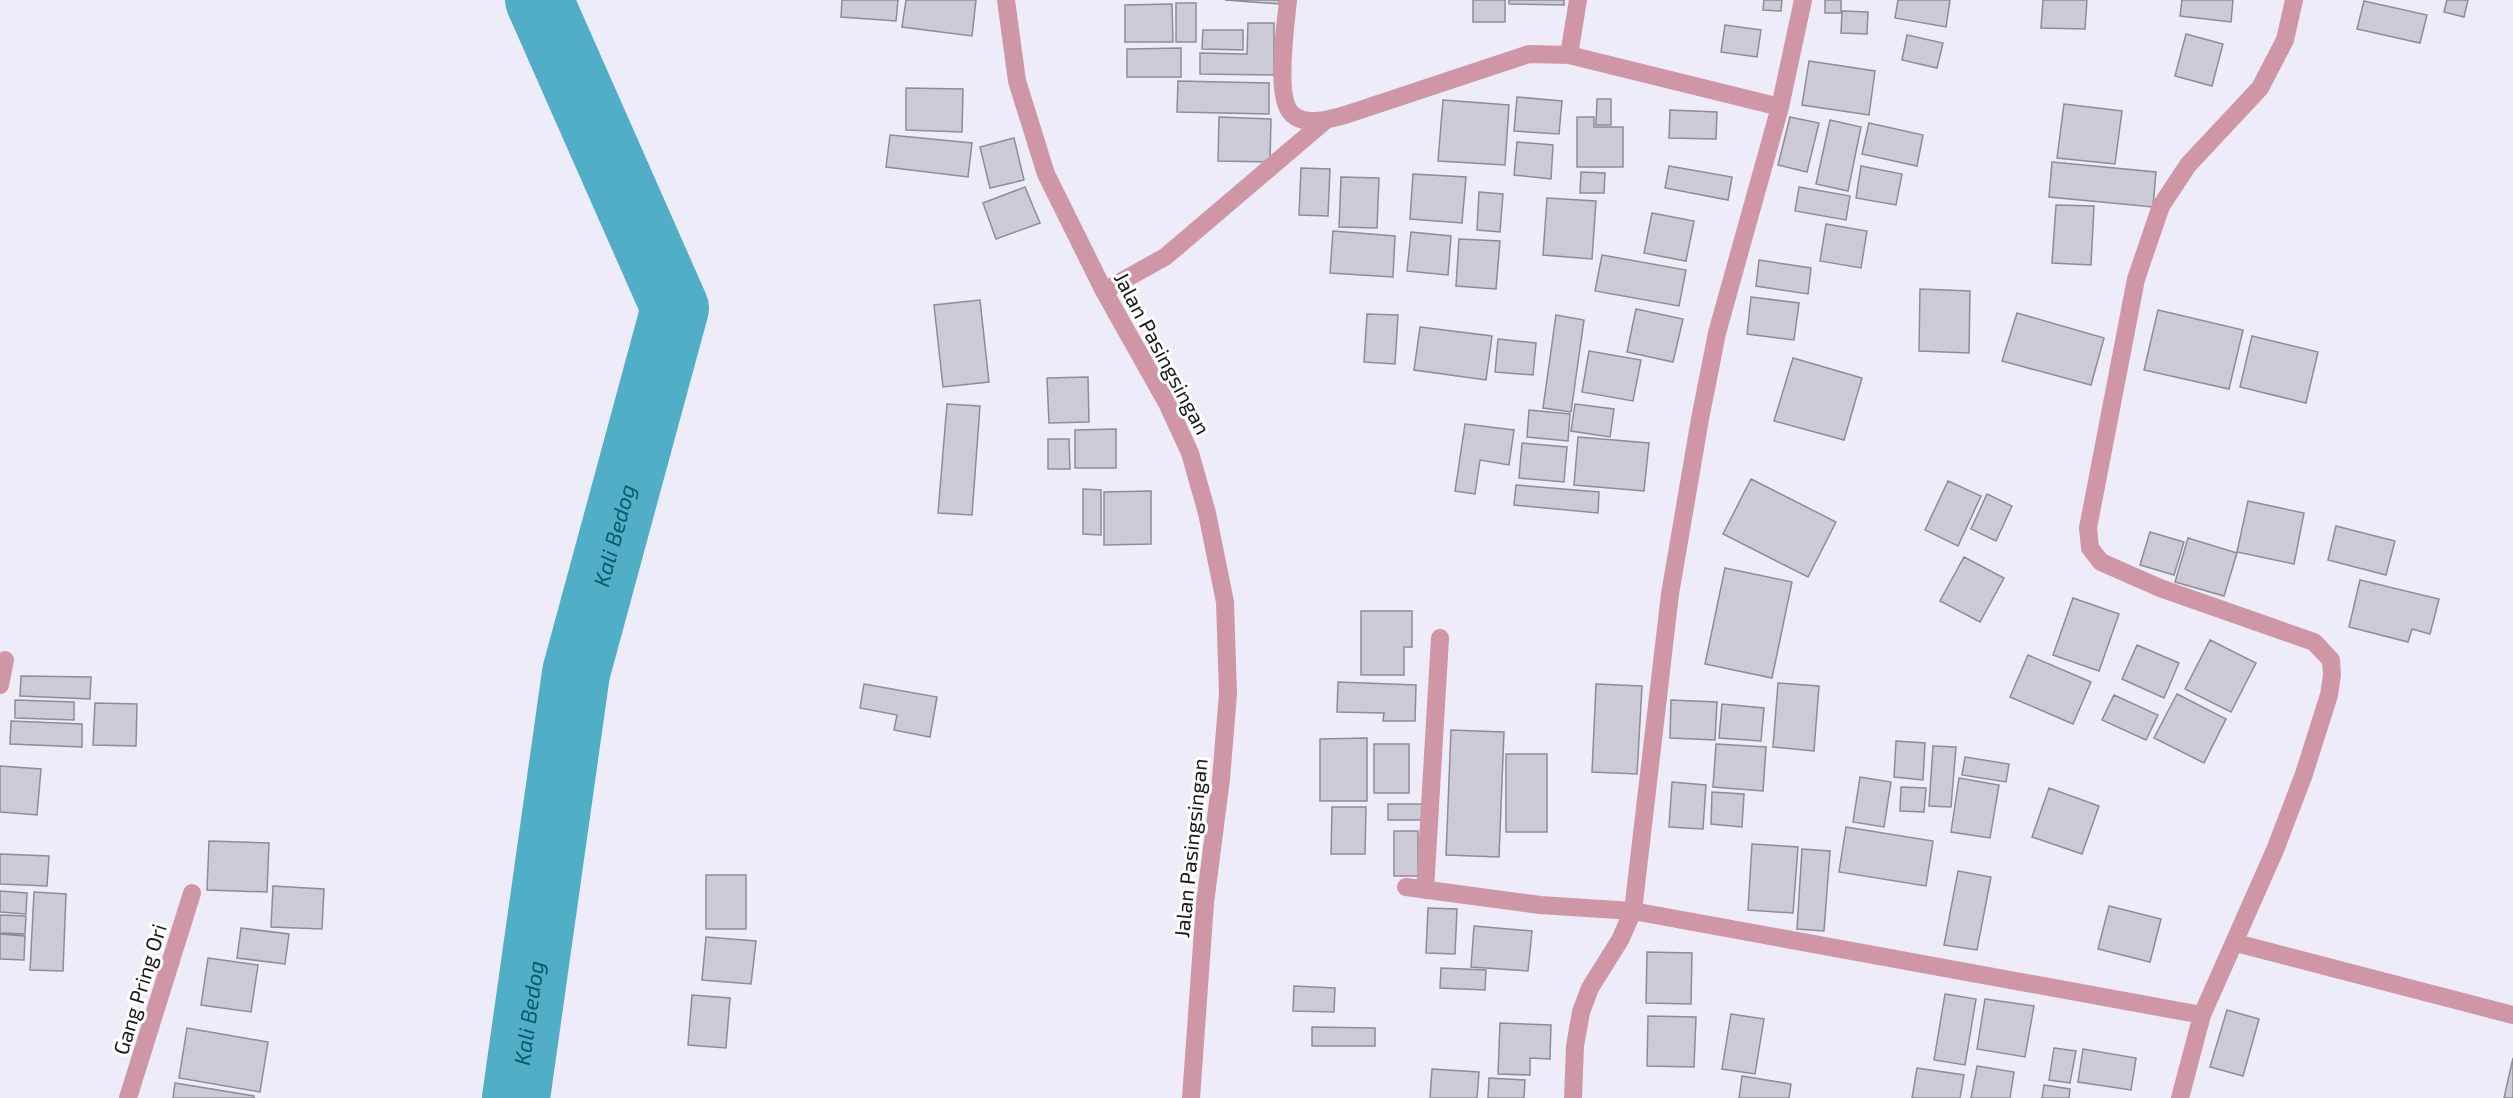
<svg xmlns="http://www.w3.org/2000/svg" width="2513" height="1098" viewBox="0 0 2513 1098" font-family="'Exo 2',sans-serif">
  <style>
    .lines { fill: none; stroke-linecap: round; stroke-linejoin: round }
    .river { stroke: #51aec7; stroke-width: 68 }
    .building { fill: #cbcad5; stroke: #8d8c97; stroke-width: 1.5 }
    .lane { stroke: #cf97a6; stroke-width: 18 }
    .street { stroke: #cf97a6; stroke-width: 18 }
    .labels { text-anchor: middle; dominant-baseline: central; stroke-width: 6; stroke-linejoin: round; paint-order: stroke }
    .street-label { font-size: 21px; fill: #19191d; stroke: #fff }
    .water-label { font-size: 22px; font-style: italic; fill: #08596b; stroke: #fff }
  </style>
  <rect width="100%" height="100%" fill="#edecf8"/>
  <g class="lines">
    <path class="river" id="s1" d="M516,1098L576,673L675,308L539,0"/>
  </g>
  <path class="building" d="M842,0H898L896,21L841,17Z
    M906,0H976L972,36L902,27Z
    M1225,0H1279V4Z
    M1473,0H1505V22H1473Z
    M1509,0H1564V5L1509,4Z
    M1764,0H1782L1781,11L1763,10Z
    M1825,0H1841V13H1825Z
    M1898,0H1950L1946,27L1895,18Z
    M2043,0H2087L2085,29L2041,28Z
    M2182,0H2233L2231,22L2180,16Z
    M2447,0H2468L2464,17L2444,12Z
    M2364,1L2427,15L2420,43L2357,29Z
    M1176,3H1196V42H1176Z
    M1172,4L1173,42H1125V5Z
    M1842,11L1868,12L1867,34L1841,33Z
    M1248,23H1274V75L1200,74V53L1247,54Z
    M1725,25L1761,30L1757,57L1721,52Z
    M1203,30H1243V50L1202,49Z
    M2186,34L2223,44L2212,86L2175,76Z
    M1907,35L1943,43L1937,68L1902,60Z
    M1181,48V77H1127V49Z
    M1809,61L1875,71L1869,115L1802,105Z
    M1178,81L1269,83V114L1177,112Z
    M906,88L963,89L962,132L906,130Z
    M1517,97L1562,101L1559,134L1514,131Z
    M1597,99H1611V125H1596Z
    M1443,100L1509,105L1505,165L1438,161Z
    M2064,104L2122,111L2115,164L2057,158Z
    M1670,110L1717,112L1716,139L1669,138Z
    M1219,117L1271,119L1270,162L1218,161Z
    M1577,117H1594V127H1623V167H1577Z
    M1790,117L1819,123L1807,172L1778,165Z
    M1830,120L1861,127L1848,191L1816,184Z
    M1869,123L1923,135L1917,166L1862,154Z
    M890,135L972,143L968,177L886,167Z
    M1014,138L1024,180L990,188L980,147Z
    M1517,142L1553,145L1551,179L1514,175Z
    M2052,162L2156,172L2153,207L2049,197Z
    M1669,166L1732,177L1728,200L1665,188Z
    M1861,166L1902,174L1896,205L1856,198Z
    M1301,168L1330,169L1328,216L1299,215Z
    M1581,172L1605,173L1604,193H1580Z
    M1413,174L1466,177L1462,223L1410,219Z
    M1341,177L1379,178L1377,228L1339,227Z
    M1025,187L1040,223L996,239L983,203Z
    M1799,187L1850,196L1846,220L1795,211Z
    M1479,192L1503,194L1500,232L1477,230Z
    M1547,198L1596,201L1592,259L1543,255Z
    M2056,205L2094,206L2091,265L2052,263Z
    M1652,213L1694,221L1686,261L1644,253Z
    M1826,224L1867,231L1861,268L1820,261Z
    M1333,231L1395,236L1393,277L1330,273Z
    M1411,232L1451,236L1448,275L1407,271Z
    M1459,239L1500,241L1496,289L1456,286Z
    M1602,255L1686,270L1679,306L1595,291Z
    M1759,260L1811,268L1808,294L1756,286Z
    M1920,289L1970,291L1969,353L1919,351Z
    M1751,297L1799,303L1794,340L1747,334Z
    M980,300L989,382L943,387L934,305Z
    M1636,309L1683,319L1673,362L1627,352Z
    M2158,310L2243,330L2229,389L2144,370Z
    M2017,313L2104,338L2091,385L2002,361Z
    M1367,314L1398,315L1395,364L1364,362Z
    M1556,315L1584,320L1571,412L1543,408Z
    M1420,327L1492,336L1486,380L1414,370Z
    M2252,336L2318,352L2306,403L2240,387Z
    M1498,339L1536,343L1533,375L1495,372Z
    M1589,351L1641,360L1633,401L1582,392Z
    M1793,358L1862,378L1844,440L1774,421Z
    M1088,377L1089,422L1049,423L1047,378Z
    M947,404L980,406L972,515L938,513Z
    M1575,404L1614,409L1610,437L1571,431Z
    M1529,410L1570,414L1568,441L1527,437Z
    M1465,424L1514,430L1509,465L1480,460L1475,494L1455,491Z
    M1116,429V468H1075V430Z
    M1578,437L1649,443L1644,491L1574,485Z
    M1048,439H1069L1070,469H1048Z
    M1522,443L1567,447L1564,482L1519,478Z
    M1751,479L1836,522L1808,577L1723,534Z
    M1948,481L1981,496L1958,546L1925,530Z
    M1516,485L1599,492L1598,513L1514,505Z
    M1083,489L1101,490V535L1083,534Z
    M1151,491V544L1104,545V492Z
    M1987,494L2012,506L1996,541L1971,529Z
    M2248,501L2304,513L2294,564L2237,552Z
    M2336,526L2395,541L2386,575L2328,560Z
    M2150,532L2184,542L2174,575L2140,565Z
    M2188,538L2237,553L2224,596L2175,582Z
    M1964,557L2004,578L1980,622L1940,601Z
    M1725,568L1792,582L1772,678L1705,664Z
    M2360,580L2439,599L2430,634L2412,629L2408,642L2349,627Z
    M2073,598L2119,614L2099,671L2053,655Z
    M1361,611H1412V647H1404V675H1361Z
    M2210,640L2256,663L2231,712L2185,689Z
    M2137,645L2179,663L2164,698L2122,679Z
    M2028,655L2091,682L2073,724L2010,697Z
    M21,676L91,677L90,699L20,696Z
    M1338,682L1416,685L1415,721H1383L1384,713L1337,712Z
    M1778,683L1819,686L1814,751L1773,747Z
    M864,684L937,697L930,737L894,730L897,715L860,708Z
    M1596,684L1642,686L1637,774L1592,772Z
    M2177,694L2226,719L2204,763L2154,738Z
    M2114,695L2158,715L2146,740L2102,720Z
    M15,700L74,702V720L15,718Z
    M1671,700L1717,702L1715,740L1670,738Z
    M95,703L137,704L136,746L93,745Z
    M1722,704L1764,708L1761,741L1719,738Z
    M11,721L82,724V747L10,744Z
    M1451,730L1504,732L1499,857L1446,855Z
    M1367,738V801H1320V739Z
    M1896,741L1925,743L1923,780L1894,777Z
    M1374,744H1409V793H1374Z
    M1716,744L1766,747L1763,791L1713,787Z
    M1933,746L1956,747L1951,807L1929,806Z
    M1506,754H1547V832H1506Z
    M1965,757L2009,764L2006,782L1962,775Z
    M0,766L41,769L37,815L0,812Z
    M1860,777L1891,782L1884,827L1853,822Z
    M1959,778L1999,785L1990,838L1951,832Z
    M1672,782L1706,785L1703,829L1669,827Z
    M1901,787L1926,788L1924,812L1900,811Z
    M2049,788L2099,806L2082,854L2032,837Z
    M1712,792L1744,794L1742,827L1711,824Z
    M1388,804H1427V820H1388Z
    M1332,807H1366L1365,854H1331Z
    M1846,827L1933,841L1926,886L1839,872Z
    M1394,831H1418V876H1394Z
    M209,841L269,843L267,892L207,890Z
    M1752,844L1798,847L1793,913L1748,910Z
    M1802,849L1830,851L1824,931L1797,929Z
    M0,854L49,856L47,886L0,884Z
    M1958,871L1991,877L1977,950L1944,945Z
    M706,875H746V929H706Z
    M273,886L324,889L322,929L271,927Z
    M0,891L27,893L26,914L0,912Z
    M34,892L66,894L63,971L30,970Z
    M2109,906L2161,919L2150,962L2098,949Z
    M1428,908L1457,909L1455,954L1426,953Z
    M0,915L26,916L25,934L0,933Z
    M1474,926L1532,931L1528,971L1471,967Z
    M241,928L289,934L285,964L237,958Z
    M0,934L25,936L24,960L0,959Z
    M706,937L756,941L751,984L702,980Z
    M1647,952L1692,953L1691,1004L1646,1003Z
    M208,958L258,965L251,1012L201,1005Z
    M1441,968L1486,970L1485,990L1440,988Z
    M1294,986L1335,988L1334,1012L1293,1011Z
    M1945,994L1976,999L1965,1065L1934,1060Z
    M692,995L730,998L726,1048L688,1045Z
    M1985,999L2034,1006L2025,1057L1977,1049Z
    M2227,1010L2259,1019L2243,1076L2210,1067Z
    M1731,1014L1764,1019L1755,1074L1722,1069Z
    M1648,1016L1696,1017L1694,1067L1647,1066Z
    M1500,1023L1551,1025L1550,1059L1530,1058V1075L1498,1074Z
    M1312,1027L1375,1028V1046H1312Z
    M187,1028L268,1042L260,1092L179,1078Z
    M2054,1048L2076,1051L2070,1083L2049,1080Z
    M2083,1049L2136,1058L2131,1090L2078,1082Z
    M2513,1058V1098H2504Z
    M1977,1066L2014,1072L2010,1098H1971Z
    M1917,1068L1964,1075L1960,1098H1912Z
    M1432,1069L1479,1072L1477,1098H1430Z
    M1742,1076L1791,1084L1789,1098H1739Z
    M1489,1078L1525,1080L1524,1098H1488Z
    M175,1083L254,1096V1098H173Z
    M2044,1085L2070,1089L2069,1098H2042Z"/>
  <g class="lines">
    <path class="lane" d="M1569,55L1578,0"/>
    <path class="street" d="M1006,0L1017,81L1046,174L1104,291L1167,403L1190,453L1207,513L1225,602L1228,694L1221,779L1205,903L1191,1098
      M1288,0C1286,24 1274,98 1292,114C1306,127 1329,119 1345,115L1529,54L1569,55L1780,107
      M1104,291L1165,257L1326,120
      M0,685L5,660
      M1406,887L1540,905L1633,911L2202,1015
      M1425,890L1440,638
      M2236,943L2513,1015
      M128,1098L192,893
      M1573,1098L1575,1046L1581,1012L1590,988L1620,940L1633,911L1670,594L1700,419L1717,333L1780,107L1803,0
      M2180,1098L2202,1015L2275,850L2304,774L2329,695L2332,675L2331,660L2314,642L2160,588L2101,562L2090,548L2088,528L2136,279L2161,206L2188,165L2260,88L2285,40L2294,0"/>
  </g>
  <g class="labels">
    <g class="street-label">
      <text transform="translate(1163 353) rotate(62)">Jalan Pasingsingan</text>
      <text transform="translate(1190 848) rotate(-84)">Jalan Pasingsingan</text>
      <text transform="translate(139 989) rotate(-73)">Gang Pring Ori</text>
    </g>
    <g class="water-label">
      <text stroke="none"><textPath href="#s1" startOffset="572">Kali Bedog</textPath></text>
      <text stroke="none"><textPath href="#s1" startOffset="86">Kali Bedog</textPath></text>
    </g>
  </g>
</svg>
